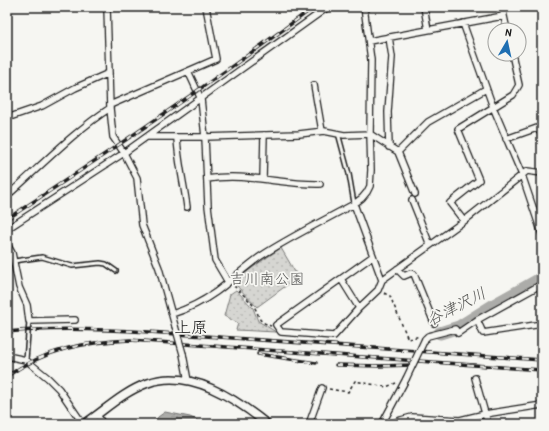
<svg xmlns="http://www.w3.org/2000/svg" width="549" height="431" viewBox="0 0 549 431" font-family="'Patrick Hand','Klee One',sans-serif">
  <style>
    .green { fill: url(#green-dots); stroke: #797977 }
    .water { fill: url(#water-ripples); stroke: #727271 }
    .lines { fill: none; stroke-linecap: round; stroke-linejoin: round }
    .river { stroke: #acaca9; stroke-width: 13 }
    .service-casing { stroke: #1c1c1c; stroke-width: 6 }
    .minor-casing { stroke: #1c1c1c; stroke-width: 8 }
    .tertiary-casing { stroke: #1c1c1c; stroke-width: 10 }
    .path { stroke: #1c1c1c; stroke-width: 1.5; stroke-dasharray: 3 3; stroke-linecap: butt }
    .service { stroke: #f6f6f2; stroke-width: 3 }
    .minor { stroke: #f6f6f2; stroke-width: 5.5 }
    .tertiary { stroke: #f6f6f2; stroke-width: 7 }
    .rail-casing { stroke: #1c1c1c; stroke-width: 3.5 }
    .rail { stroke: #f6f6f2; stroke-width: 2; stroke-dasharray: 6; stroke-linecap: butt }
    .minor-bridge-casing { stroke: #1c1c1c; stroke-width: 8; stroke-linecap: butt }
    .minor-bridge { stroke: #f6f6f2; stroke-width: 5.5 }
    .labels { text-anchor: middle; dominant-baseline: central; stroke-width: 3.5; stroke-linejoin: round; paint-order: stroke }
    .park-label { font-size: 15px; fill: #545453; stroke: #f6f6f2 }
    .water-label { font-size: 16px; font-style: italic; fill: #565654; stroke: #f6f6f2 }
    .quarter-label { font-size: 17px; fill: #1c1c1c; stroke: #f6f6f2 }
  </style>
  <defs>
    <pattern id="green-dots" width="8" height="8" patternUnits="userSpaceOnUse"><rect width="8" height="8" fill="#d6d6d2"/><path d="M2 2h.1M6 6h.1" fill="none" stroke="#b7b7b4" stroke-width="1.8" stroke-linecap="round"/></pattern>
    <pattern id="water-ripples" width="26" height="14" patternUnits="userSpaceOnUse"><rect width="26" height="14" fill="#acaca9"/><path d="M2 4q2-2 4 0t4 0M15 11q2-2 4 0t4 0" fill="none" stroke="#939391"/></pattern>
  </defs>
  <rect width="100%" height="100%" fill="#f6f6f2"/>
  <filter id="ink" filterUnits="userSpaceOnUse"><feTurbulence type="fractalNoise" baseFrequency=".025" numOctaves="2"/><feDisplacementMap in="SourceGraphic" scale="8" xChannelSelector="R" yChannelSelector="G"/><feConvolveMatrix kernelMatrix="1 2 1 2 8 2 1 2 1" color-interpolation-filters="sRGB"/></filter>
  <g filter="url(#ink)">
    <path class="green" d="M281,248L298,277L257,307L233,282L263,260Z
      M236,290L253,308L258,321L276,332L236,330L238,323L224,316L230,294Z"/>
    <path class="water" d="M165,412L190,417L205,424H153L158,417Z"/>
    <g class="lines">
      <path class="river" d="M440,333L459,327L494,305L542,278"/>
      <defs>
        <path id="service" d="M338,133L349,174L354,203
          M14,261L42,257L72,266L100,263L106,264L116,271
          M26,360L29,321"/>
        <path id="minor" d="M107,7L110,108L113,137L124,153L137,178L142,225L159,268L175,326
          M424,7L428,30
          M502,7L507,30
          M463,23L493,107L522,175L542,234
          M389,37L392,57L388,112L389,147
          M369,41L503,16
          M188,71L201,99L205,137L208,206L215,260L228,282
          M314,85L322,131
          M110,105L216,59L206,7
          M7,118L42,106L75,88L109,73
          M148,137H205L299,134L324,131L344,135L370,134L398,152L428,122L486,89
          M177,137C178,161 184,184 187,207
          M506,139L537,128L542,135
          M398,152L415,194
          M207,179C245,172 282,185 320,184
          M263,179L264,135
          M7,196C41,166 72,133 110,108
          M412,200L430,245
          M354,204L382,280L378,290L359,308L334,336L281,332L276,325L373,256
          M464,221L450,203L479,180L458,129L513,95L519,85L512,54
          M7,229L124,153L328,7
          M7,244L12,253L19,287L27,305L29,321L75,320
          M397,269L404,276L411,273L414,274L434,323
          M341,279L359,308
          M382,280L464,221L522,175L527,171L542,173
          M172,314C188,309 202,302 216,292C231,281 245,267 261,256C290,237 323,221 354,204L362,198L367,192L370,186L371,170L370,134L371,60L364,7
          M477,320L483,333L542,324
          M425,339L428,336L455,329L458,333L477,320L542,284
          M183,354L188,381
          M7,356L26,360L48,378L59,389L83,424
          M475,378L488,424
          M97,415L103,424
          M309,424L322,388
          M382,424L406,379
          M392,424L401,420L412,417L460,420L485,414L542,405"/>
        <path id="tertiary" d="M84,424C105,410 123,392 148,383C190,368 236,399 267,424"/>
      </defs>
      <use href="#service" class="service-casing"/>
      <use href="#minor" class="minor-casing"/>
      <use href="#tertiary" class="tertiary-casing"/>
      <path class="path" d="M234,286C241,293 250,300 255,308C261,319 256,320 271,326
        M384,293L390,296L408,339L420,336
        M329,389L348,392L355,381L386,387L396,383"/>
      <use href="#service" class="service"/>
      <use href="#minor" class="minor"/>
      <use href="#tertiary" class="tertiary"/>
      <defs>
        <path id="rail" d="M7,219C111,151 214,81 314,7
          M7,332C54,327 102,329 149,332L542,360
          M258,354L316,363
          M336,365L380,366L412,365
          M7,376C48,349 82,342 130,340L542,370"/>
      </defs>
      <use href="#rail" class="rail-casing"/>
      <use href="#rail" class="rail"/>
      <defs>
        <path id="minor-bridge" d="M175,326L183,354
          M406,379L425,339"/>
      </defs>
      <use href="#minor-bridge" class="minor-bridge-casing"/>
      <use href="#minor-bridge" class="minor-bridge"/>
    </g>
  </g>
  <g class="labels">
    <g class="park-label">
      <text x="267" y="278">吉川南公園</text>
    </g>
    <g class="water-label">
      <text transform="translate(456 306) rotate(-27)">谷津沢川</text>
    </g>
    <g class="quarter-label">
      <text x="191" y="326">上原</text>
    </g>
  </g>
  <rect width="549" height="431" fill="none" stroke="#f6f6f2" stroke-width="24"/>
  <rect x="12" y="12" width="525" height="407" fill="none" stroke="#1c1c1c" stroke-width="1.5" filter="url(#ink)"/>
  <g transform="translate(507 42) rotate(9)"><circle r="19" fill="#f6f6f2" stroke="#9f9f9c"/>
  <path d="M0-3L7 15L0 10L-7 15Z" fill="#1f6fb2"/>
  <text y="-6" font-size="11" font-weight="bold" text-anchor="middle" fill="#1c1c1c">N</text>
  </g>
</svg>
